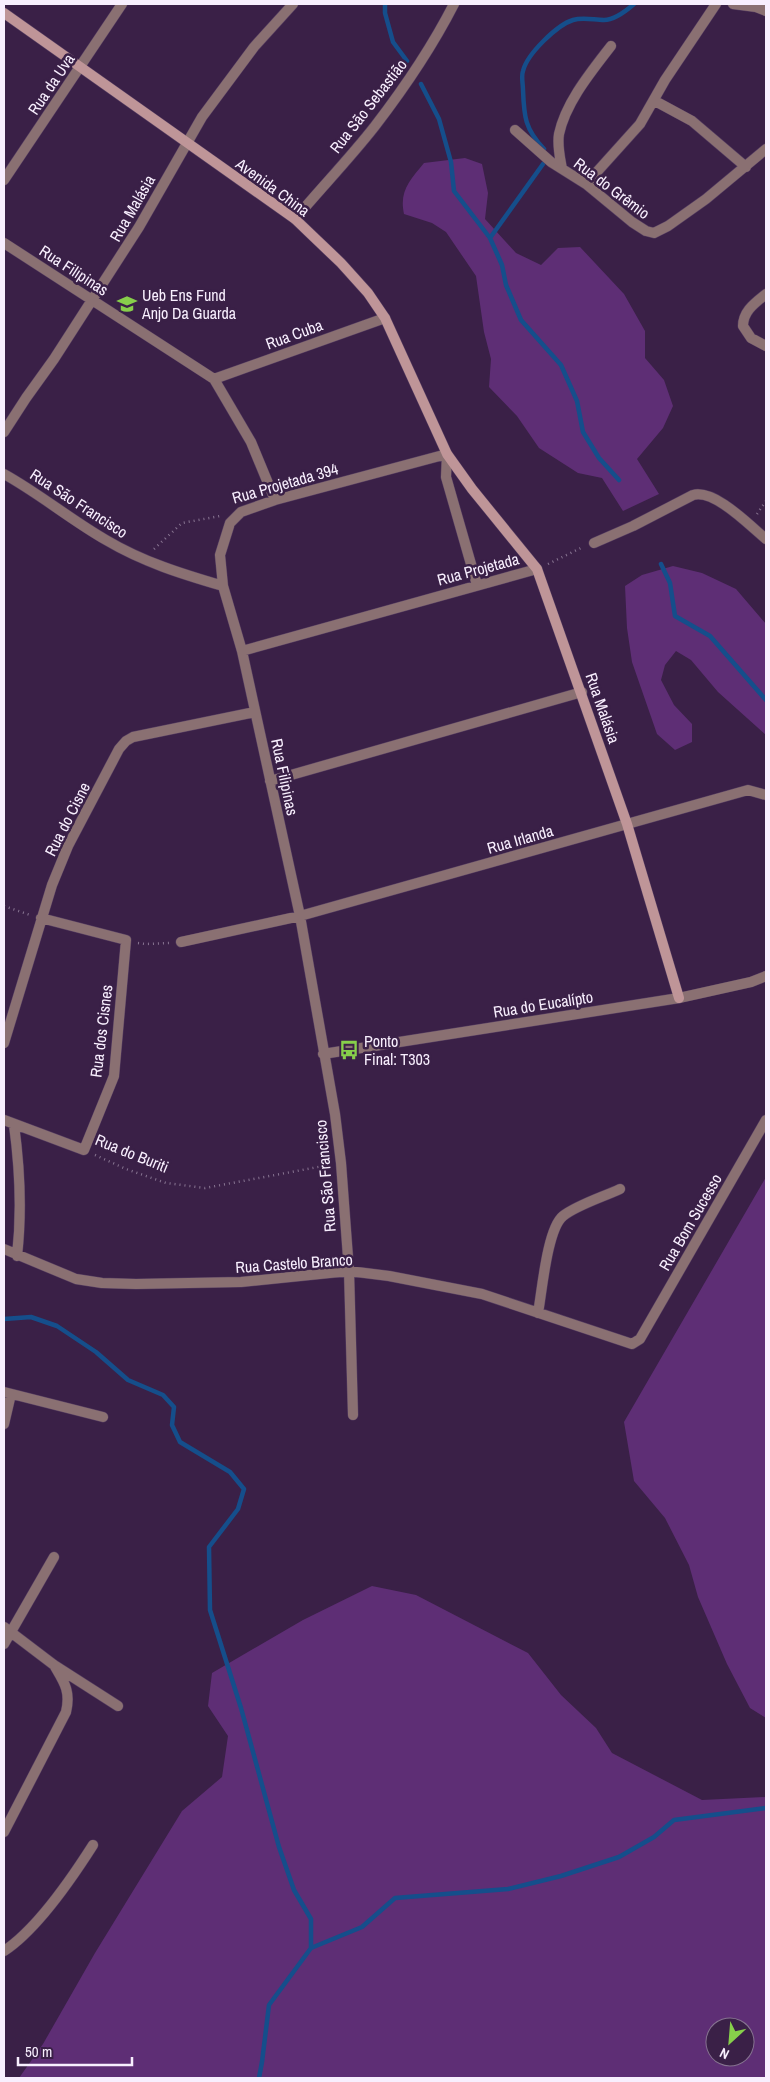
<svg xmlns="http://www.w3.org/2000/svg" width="770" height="2082" viewBox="0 0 770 2082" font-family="'Archivo Narrow',sans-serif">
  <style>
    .green { fill: #5e2e75; fill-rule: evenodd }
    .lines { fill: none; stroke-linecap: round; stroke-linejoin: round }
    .stream { stroke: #154e8b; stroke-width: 4.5 }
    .street-casing { stroke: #553d61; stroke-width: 11 }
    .secondary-casing { stroke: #553d61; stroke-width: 11 }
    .path { stroke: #887592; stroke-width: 2.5; stroke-dasharray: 1 4; stroke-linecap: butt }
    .street { stroke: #8a7072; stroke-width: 10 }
    .secondary { stroke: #bf9598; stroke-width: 10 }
    .labels { text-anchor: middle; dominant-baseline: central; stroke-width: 5; stroke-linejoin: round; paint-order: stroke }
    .street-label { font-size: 16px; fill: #f8effe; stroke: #3a2047 }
    .poi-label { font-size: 16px; fill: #f8effe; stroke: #3a2047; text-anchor: start }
  </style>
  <rect width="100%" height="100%" fill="#3a2047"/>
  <path class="green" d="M465,158L482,164L488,193L485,219L516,253L541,265L558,248L580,247L624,294L645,331V358L664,380L673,406L663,428L637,459L659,494L623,511L602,478L578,473L539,448L517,416L489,387L491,359L484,332L476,276L446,232L432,223L404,214C399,191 410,180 424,163Z
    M673,566L702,573L736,589L766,624V735L718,692L691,660L676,651L665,665L661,680L674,705L692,724V742L675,750L657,734L632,662L627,628L625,586L642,575Z
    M766,1177V1718L750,1708L727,1664L698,1597L689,1565L665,1518L634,1481L624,1422Z
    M372,1586L416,1595L528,1653L561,1695L596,1728L612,1753L702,1800L766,1797V2078H19L43,2044L95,1953L182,1811L222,1777L228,1736L208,1706L212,1673L303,1620ZM715,2027H745V2057H715Z"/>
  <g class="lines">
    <path class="stream" d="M385,4V13L393,42L407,61
      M421,84L439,119L451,162L454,191L490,238L502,265L506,285L521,320L561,365L577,401L583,432L599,458L619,480
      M544,149C525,129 524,117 523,90C523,84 521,76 523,71C527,54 557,25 573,20C583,17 594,20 604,20C615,20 626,11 634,4
      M490,238L543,164
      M661,564L670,583L675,616L710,636L766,700
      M4,1319L31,1317L57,1326L96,1352L128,1380L163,1395L174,1407L172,1425L180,1442L230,1472L244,1489L238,1509L209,1547L210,1610L241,1708L279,1847L294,1890L311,1919V1948
      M259,2078L262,2062L269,2005L311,1948L362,1927L395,1898L508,1889L561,1876L619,1857L654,1837L674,1820L766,1808"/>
    <defs>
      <path id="street" d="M733,4L756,7L766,11
        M655,101L692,121L746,167
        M515,130L551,162L586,184L632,222L646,231L654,233L668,226L706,199L766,149
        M562,169C560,157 557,146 559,134C566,102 591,72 611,46
        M4,180L122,4
        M586,184L640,124L665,80L716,4
        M295,219C321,188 350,158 375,126C405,87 432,47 454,4
        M4,243L214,379L251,442L275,500
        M766,294C755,303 743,311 743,326L751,338L766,346
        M214,379L385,318
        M4,432L26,398L54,359L139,227L202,117L254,47L293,4
        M4,474C40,494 71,520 106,540C143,562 182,574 223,586
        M594,543L633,526L693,495C715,489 750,526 766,539
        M242,651L537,569
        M270,781L582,692
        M181,942L300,916L748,790L766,795
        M4,1043L52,885L68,846L119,749L126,741L133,737L255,712
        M323,1054L679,998L751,982L766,976
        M4,1120L84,1150L114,1076L126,940L41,918
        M14,1125C20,1169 22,1212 17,1256
        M4,1249L76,1279L102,1283L136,1284L241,1282L349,1271L389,1276L482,1294L632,1344L640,1339L766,1120
        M538,1313C542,1292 547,1229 563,1216C577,1205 603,1197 620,1189
        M4,1392L103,1417
        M353,1415L349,1271L341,1163L335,1114L300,916L242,651L223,586L220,555L230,523L241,512L275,500L447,454L446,477L477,585
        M4,1424L11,1394
        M4,1627L54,1665L118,1706
        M4,1644L54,1557
        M4,1832L66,1712C71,1691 64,1682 54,1665
        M4,1951C36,1930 72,1878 93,1845"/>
      <path id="secondary" d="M4,13L295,219L341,263L368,293L385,318L447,454L472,489L537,569L627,824L679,998"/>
    </defs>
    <use href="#street" class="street-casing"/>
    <use href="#secondary" class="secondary-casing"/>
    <path class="path" d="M757,514L766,501
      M154,549L182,523L220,516
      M548,564L583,547
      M4,906L30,915
      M138,943L145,944L170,943
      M95,1155L126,1169L166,1183L205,1188L329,1165"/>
    <use href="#street" class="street"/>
    <use href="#secondary" class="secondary"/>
  </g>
  <defs>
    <symbol id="school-bare" viewBox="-9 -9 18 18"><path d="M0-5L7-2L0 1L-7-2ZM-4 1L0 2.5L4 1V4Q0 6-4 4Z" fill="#87cf4b" stroke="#3a2047" stroke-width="2.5" paint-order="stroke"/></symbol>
    <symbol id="bus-bare" viewBox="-9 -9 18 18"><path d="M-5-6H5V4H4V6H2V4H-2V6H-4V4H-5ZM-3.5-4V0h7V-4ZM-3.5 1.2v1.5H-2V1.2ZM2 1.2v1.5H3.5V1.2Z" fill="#87cf4b" stroke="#3a2047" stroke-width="2.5" paint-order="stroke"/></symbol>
  </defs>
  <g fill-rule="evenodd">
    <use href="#school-bare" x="113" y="290" width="28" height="28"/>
    <use href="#bus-bare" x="335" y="1036" width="28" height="28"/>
  </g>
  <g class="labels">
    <g class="street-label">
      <text transform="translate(51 84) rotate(-56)">Rua da Uva</text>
      <text transform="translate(368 106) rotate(-52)">Rua São Sebastião</text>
      <text transform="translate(273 187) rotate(36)">Avenida China</text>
      <text transform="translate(612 188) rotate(37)">Rua do Grêmio</text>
      <text transform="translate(132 208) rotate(-60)">Rua Malásia</text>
      <text transform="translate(74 270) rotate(33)">Rua Filipinas</text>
      <text transform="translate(294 334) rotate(-20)">Rua Cuba</text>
      <text transform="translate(285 483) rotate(-16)">Rua Projetada 394</text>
      <text transform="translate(79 503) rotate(33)">Rua São Francisco</text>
      <text transform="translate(478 569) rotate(-15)">Rua Projetada</text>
      <text transform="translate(603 708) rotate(71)">Rua Malásia</text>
      <text transform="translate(285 777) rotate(78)">Rua Filipinas</text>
      <text transform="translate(67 819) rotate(-63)">Rua do Cisne</text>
      <text transform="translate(520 839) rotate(-16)">Rua Irlanda</text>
      <text transform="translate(543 1004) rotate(-9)">Rua do Eucalípto</text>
      <text transform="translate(101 1031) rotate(-83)">Rua dos Cisnes</text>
      <text transform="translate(132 1153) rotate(22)">Rua do Buriti</text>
      <text transform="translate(325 1176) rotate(-95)">Rua São Francisco</text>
      <text transform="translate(690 1222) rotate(-60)">Rua Bom Sucesso</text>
      <text transform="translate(294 1263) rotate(-4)">Rua Castelo Branco</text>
    </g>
    <g class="poi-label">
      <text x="142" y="295">Ueb Ens Fund<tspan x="142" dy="18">Anjo Da Guarda</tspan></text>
      <text x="364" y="1041">Ponto<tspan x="364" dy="18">Final: T303</tspan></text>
    </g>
  </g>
  <rect width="770" height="2082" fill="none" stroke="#f8effe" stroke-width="10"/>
  <g transform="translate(730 2042) rotate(206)"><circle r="24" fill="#3a2047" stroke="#867390"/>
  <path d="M0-4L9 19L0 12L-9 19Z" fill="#87cf4b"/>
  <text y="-8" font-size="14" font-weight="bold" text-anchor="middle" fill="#f8effe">N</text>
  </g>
  <path d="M18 2057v8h114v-8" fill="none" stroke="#f8effe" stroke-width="2.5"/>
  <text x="25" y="2057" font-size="15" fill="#f8effe" stroke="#3a2047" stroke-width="4" paint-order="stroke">50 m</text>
</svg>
